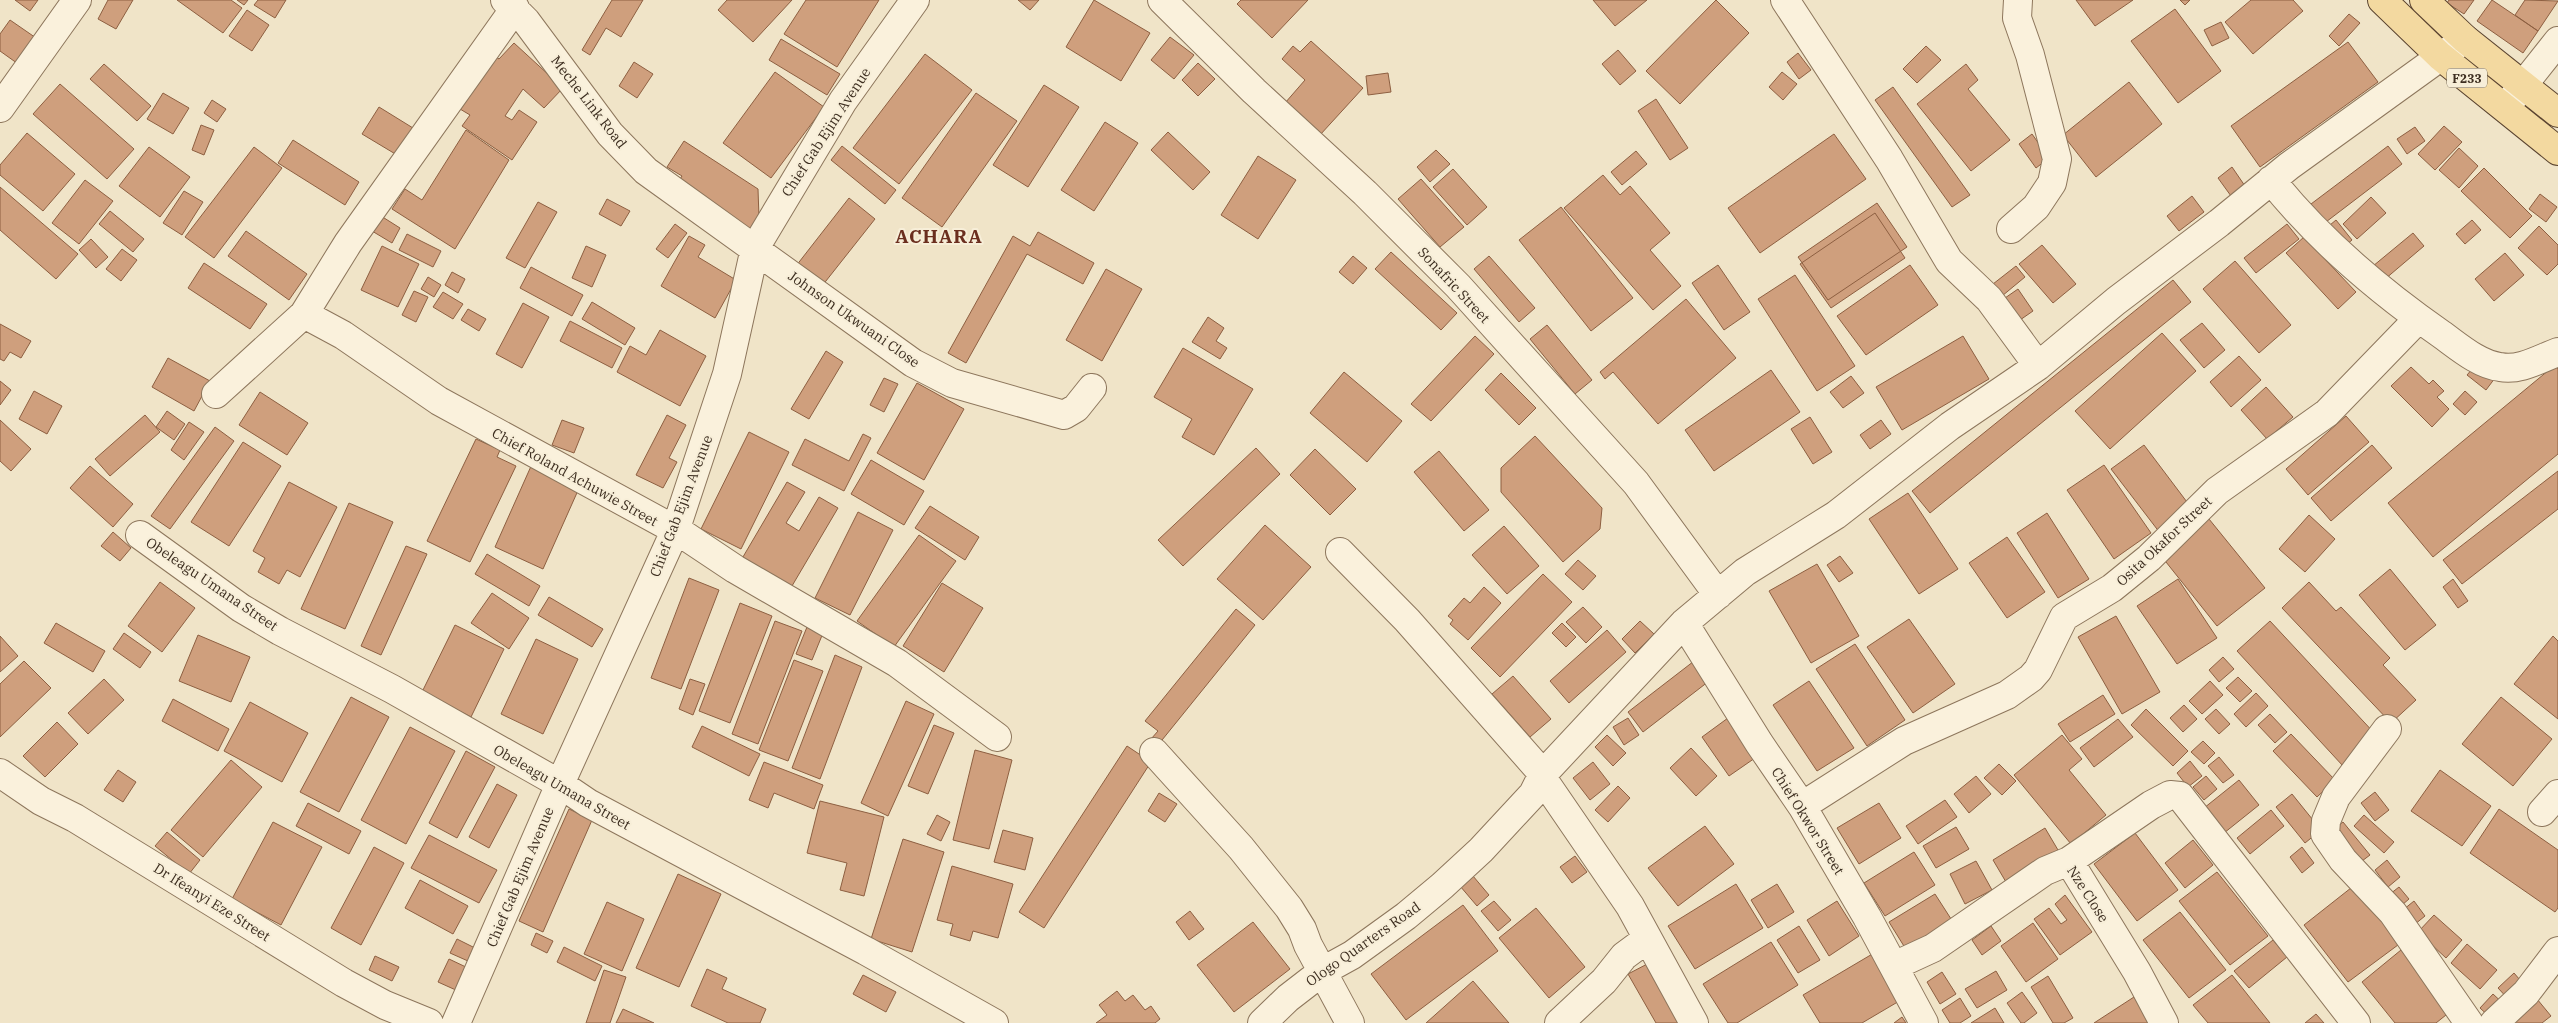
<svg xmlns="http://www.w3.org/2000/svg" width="2558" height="1023" viewBox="0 0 2558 1023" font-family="'IBM Plex Serif',serif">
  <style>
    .building { fill: #cf9f7d; stroke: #8d5f41 }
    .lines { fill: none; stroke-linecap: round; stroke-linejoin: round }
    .minor-casing { stroke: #8d765c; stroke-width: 30 }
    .major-casing { stroke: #5b4430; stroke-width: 30 }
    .minor { stroke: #faf1dc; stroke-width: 28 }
    .major { stroke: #f3d9a0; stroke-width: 28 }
    .labels { text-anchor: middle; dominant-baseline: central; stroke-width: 4; stroke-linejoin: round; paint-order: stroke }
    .shield { fill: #f7eed8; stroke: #756857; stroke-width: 1 }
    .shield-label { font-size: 12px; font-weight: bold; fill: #3d2e20 }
    .street-label { font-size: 14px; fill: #3d2e20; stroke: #f7eed8 }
    .district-label { font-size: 19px; font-weight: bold; letter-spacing: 1px; fill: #6b2e1e; stroke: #f7eed8 }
  </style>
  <rect width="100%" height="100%" fill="#f0e4c8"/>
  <path class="building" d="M15,0H38L30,11Z
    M108,0H133L116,29L98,19Z
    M177,0H231L242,8L223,33Z
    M237,0H248L244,5Z
    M258,0H286L275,18L254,5Z
    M612,0H643L621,37L606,28L590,55L582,50Z
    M727,0H792L753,42L718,10Z
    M806,0H879L837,67L784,34Z
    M1018,0H1039L1030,10Z
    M1094,0L1150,33L1121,81L1066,47Z
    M1241,0H1308L1272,38L1237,4Z
    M1593,0H1647L1615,26Z
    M1716,0L1749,33L1680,104L1646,71Z
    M2076,0H2133L2095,26Z
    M2180,0H2190L2185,5Z
    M2251,0H2293L2303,11L2253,54L2225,22Z
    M2449,0H2474L2464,14L2447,3Z
    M2492,0L2538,31L2523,53L2477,21Z
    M2525,0L2558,1L2538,31L2515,15Z
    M2175,9L2221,71L2178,103L2131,41Z
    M247,10L269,25L252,51L229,36Z
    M2349,14L2360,23L2339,46L2329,36Z
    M10,20L39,40L21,66L0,51V34Z
    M2221,22L2229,38L2212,46L2204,30Z
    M1170,37L1194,55L1174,79L1151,60Z
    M781,39L840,74L827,95L769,60Z
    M1311,41L1363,88L1320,135L1285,103L1305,80L1282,59L1293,46L1300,52Z
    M2348,42L2378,82L2260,167L2231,126Z
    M514,43L563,88L544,108L523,89L505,116L512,120L519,110L537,122L512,160L462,126L470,115L460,109L495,56L499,59Z
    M1926,46L1941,60L1917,83L1903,69Z
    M1618,50L1636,71L1620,85L1602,64Z
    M1798,53L1811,70L1799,79L1787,62Z
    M925,54L972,90L899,184L853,148Z
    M634,62L653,74L637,98L619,86Z
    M1198,63L1215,79L1198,96L1182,80Z
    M104,64L151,106L137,121L90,79Z
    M1966,64L1978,80L1968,89L2010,140L1971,171L1917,104Z
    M775,72L824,107L771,178L723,143Z
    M1782,72L1797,84L1783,100L1769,87Z
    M1388,73L1391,92L1368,95L1366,76Z
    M2129,82L2162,124L2096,177L2063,135Z
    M60,84L134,149L107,179L33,114Z
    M1044,85L1079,107L1028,187L993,165Z
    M1893,87L1970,195L1952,207L1875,100Z
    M163,93L189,108L173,134L147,119Z
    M976,93L1017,121L942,227L902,198Z
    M1656,99L1688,148L1670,160L1638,111Z
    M212,100L226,109L217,122L204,113Z
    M379,107L413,128L397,155L362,134Z
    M1105,122L1138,143L1094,211L1061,190Z
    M201,125L214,130L204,155L192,150Z
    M2444,126L2462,142L2435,170L2418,154Z
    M2415,127L2425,141L2407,154L2397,139Z
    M466,130L509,160L455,249L392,209L405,189L422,200Z
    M1168,132L1210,172L1193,190L1151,150Z
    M27,133L75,174L43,211L0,175V165Z
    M1834,134L1866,179L1760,253L1728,208Z
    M2032,134L2049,158L2036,168L2019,144Z
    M293,140L359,182L345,205L278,163Z
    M684,141L758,189L759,218L749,233L676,185L682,176L667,167Z
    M842,146L896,190L885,204L831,160Z
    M2388,146L2402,164L2322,225L2307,207Z
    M149,147L190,177L160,217L119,186Z
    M254,147L282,168L214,258L185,237Z
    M2459,148L2478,166L2459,188L2439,170Z
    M1436,150L1450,164L1430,182L1417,167Z
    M1636,151L1647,164L1622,185L1611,172Z
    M1258,156L1296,180L1258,239L1221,215Z
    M2232,167L2245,186L2231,196L2218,178Z
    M2484,168L2532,216L2510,238L2461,191Z
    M1453,169L1487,207L1467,225L1433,187Z
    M1603,175L1620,195L1630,186L1670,233L1650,250L1681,286L1653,310L1564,208Z
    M1421,179L1464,227L1440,247L1398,199Z
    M85,180L113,201L79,244L52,223Z
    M0,187L78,254L56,279L0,230Z
    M184,191L203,202L182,235L163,223Z
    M2540,194L2557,207L2546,222L2529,209Z
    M2192,196L2204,212L2179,231L2167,216Z
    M2371,197L2386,213L2357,239L2343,224Z
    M849,198L875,219L822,286L796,266Z
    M607,199L630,211L621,226L599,214Z
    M538,202L557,212L525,268L506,258Z
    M1877,203L1907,247L1828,300L1798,257Z
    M1561,207L1633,298L1591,331L1519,240Z
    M110,211L144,239L133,252L99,224Z
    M1875,213L1905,258L1831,308L1800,264Z
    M381,216L400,228L392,243L372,231Z
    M2336,220L2352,240L2340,250L2324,230Z
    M2472,220L2481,230L2465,244L2456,234Z
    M675,224L687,233L668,258L656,249Z
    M2287,224L2299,239L2256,273L2244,258Z
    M2539,226L2558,245V264L2547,275L2518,248Z
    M246,231L307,274L289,300L228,256Z
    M1038,232L1094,263L1083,284L1027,254L966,363L948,353L1013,236L1030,246Z
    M2413,233L2424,246L2378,285L2367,271Z
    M407,234L441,251L433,267L399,250Z
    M689,236L705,245L698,257L736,280L715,318L661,286Z
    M2304,237L2356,292L2338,309L2286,253Z
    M91,239L108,257L96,268L79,250Z
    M2042,245L2076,284L2053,303L2019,264Z
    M382,246L419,264L398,307L361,290Z
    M586,246L606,255L592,287L572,278Z
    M122,249L137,260L121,281L106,269Z
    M1391,252L1457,313L1441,330L1375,269Z
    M2505,253L2524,275L2494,301L2475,279Z
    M1353,256L1367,268L1353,284L1339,272Z
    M1489,256L1535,308L1519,322L1474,269Z
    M2235,261L2291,325L2259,353L2203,289Z
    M204,263L267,304L250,329L188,288Z
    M1718,265L1750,312L1724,330L1692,283Z
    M1910,265L1938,305L1866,355L1837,316Z
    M2016,266L2025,277L2002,296L1993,284Z
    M531,267L583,295L572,316L520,288Z
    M1106,269L1142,289L1102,361L1066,340Z
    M452,272L465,279L458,293L445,285Z
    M1795,275L1855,366L1817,391L1758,299Z
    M428,277L441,285L434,297L421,289Z
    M2173,280L2191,302L1930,513L1912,491Z
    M2018,289L2033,311L2020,320L2005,298Z
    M414,291L428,297L416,322L402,315Z
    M443,292L463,304L453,319L433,307Z
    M1686,299L1736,358L1658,424L1613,372L1605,379L1600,372Z
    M592,302L635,328L625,345L582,319Z
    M523,303L549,317L522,368L496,354Z
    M468,309L486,319L479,331L461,320Z
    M1208,317L1224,328L1216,341L1227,348L1220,359L1192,342Z
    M570,321L622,348L612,368L560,341Z
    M2202,323L2225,350L2204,368L2180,340Z
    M0,324L31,341L21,358L10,352L4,361L0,359Z
    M1547,325L1592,380L1575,394L1530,339Z
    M660,330L706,356L680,406L617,372L630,346L646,355Z
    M2162,333L2196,371L2110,449L2075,411Z
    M1475,336L1494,354L1431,421L1411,404Z
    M1963,336L1989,379L1902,430L1876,387Z
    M1183,348L1253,389L1214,455L1182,437L1192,419L1154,397Z
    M826,351L843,362L809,419L791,409Z
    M2239,356L2261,380L2231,407L2210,382Z
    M168,358L210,381L194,411L152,387Z
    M2480,360L2498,374L2486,390L2467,375Z
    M2555,365L2558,369V454L2433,557L2388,503Z
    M2411,367L2429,384L2433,380L2444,391L2437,397L2449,409L2432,427L2391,386Z
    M1771,370L1800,412L1714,471L1685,430Z
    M1344,372L1402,421L1367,462L1310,413Z
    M1501,373L1536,408L1519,425L1485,390Z
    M1851,376L1864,393L1843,408L1830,392Z
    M884,378L898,384L884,412L870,405Z
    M0,381L11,390L0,405Z
    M917,383L964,409L924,480L877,453Z
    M2266,387L2293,417L2267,439L2241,410Z
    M34,391L62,406L47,434L19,419Z
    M2465,391L2477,402L2465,415L2453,404Z
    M260,392L308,423L287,455L239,425Z
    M167,411L185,424L174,440L156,427Z
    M145,415L160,432L110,476L95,459Z
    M667,415L686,425L669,458L677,462L663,488L636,475Z
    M2346,416L2369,442L2308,495L2286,469Z
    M1810,417L1832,452L1813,464L1791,429Z
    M0,420L31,449L11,471L0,461Z
    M562,420L584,428L574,453L552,445Z
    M1881,420L1891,434L1870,449L1860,435Z
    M189,422L204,432L184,460L171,450Z
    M215,427L234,441L170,529L151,516Z
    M749,432L789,452L741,549L701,529Z
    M863,434L871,438L844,491L792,465L805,439L849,461Z
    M1535,436L1602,508L1600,529L1563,562L1501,492V468Z
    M476,439L500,450L497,457L516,466L470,562L427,541Z
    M243,442L281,466L229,546L191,522Z
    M2144,445L2193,510L2160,533L2111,469Z
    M2372,445L2392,468L2331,521L2311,498Z
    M1256,448L1280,474L1183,566L1158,540Z
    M1315,449L1356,489L1330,515L1290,475Z
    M1439,451L1489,510L1464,531L1414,472Z
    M871,460L924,491L904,525L851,494Z
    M532,464L580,486L543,569L495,547Z
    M2104,465L2151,533L2114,559L2067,490Z
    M90,466L133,504L113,527L70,488Z
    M2558,471V509L2462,584L2443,560Z
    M289,482L337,507L300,577L287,570L279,584L258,572L265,558L253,551Z
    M787,482L805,492L786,523L799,531L819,497L838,508L789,591L740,562Z
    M1908,493L1958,569L1919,594L1869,519Z
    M349,503L393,522L345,629L301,609Z
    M930,506L979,537L965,560L915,528Z
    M858,512L893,530L850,615L815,598Z
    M2047,513L2089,579L2058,598L2017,533Z
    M2309,515L2335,539L2305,572L2279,549Z
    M2209,519L2265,588L2217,626L2162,557Z
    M1265,525L1311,567L1263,620L1217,579Z
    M1504,526L1539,566L1507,594L1472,555Z
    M113,532L131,548L120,561L101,546Z
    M919,535L956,561L894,647L857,621Z
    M2007,537L2045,592L2007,618L1969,563Z
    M406,546L427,554L381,655L361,646Z
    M487,554L540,586L529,606L475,574Z
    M1840,556L1853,573L1839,582L1827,565Z
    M1578,560L1596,576L1583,590L1565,574Z
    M1817,564L1859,636L1811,663L1769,591Z
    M2390,569L2436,625L2405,650L2359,595Z
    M1543,574L1572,602L1500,677L1471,648Z
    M689,578L719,590L681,689L651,678Z
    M2178,579L2217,638L2177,664L2137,606Z
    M2453,579L2468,601L2458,608L2443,587Z
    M160,582L195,608L162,652L128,626Z
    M2309,582L2336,611L2341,607L2390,658L2383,665L2416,700L2391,723L2282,608Z
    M942,583L983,608L944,672L903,646Z
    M1484,587L1501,603L1468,640L1450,624L1453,620L1448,616L1464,598L1470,603Z
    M492,593L529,618L509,649L471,623Z
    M549,597L603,629L592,647L538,615Z
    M740,603L772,616L730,723L699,711Z
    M1583,607L1602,627L1586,643L1566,622Z
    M1236,609L1255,625L1158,745L1151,739L1158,731L1145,721Z
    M2116,616L2160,692L2122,714L2078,637Z
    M1909,619L1955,684L1913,713L1867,647Z
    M775,621L802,631L758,744L732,734Z
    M1640,621L1654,634L1635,653L1622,639Z
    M2270,621L2377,736L2343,766L2237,651Z
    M56,623L105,651L93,672L44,643Z
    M1562,623L1576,637L1566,647L1552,633Z
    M455,625L504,649L471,717L422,692Z
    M807,627L823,633L812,660L796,654Z
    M1607,630L1626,652L1569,703L1550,681Z
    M124,633L151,652L140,668L113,649Z
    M198,635L250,657L231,702L179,681Z
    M0,636L18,656L0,672Z
    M2553,636L2558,641V719L2514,684Z
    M536,639L578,659L543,734L501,714Z
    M1855,644L1905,720L1867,746L1816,669Z
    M835,655L862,667L820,779L792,768Z
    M2223,657L2234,669L2219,682L2209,670Z
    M1698,658L1713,678L1643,732L1628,712Z
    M794,660L823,671L788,761L759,750Z
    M24,661L51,688L0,737V684Z
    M1513,676L1551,719L1530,737L1492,694Z
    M2238,677L2252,691L2240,702L2226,688Z
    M104,679L124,700L88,734L68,713Z
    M690,679L705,684L693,715L679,709Z
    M1809,681L1854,748L1817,771L1773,705Z
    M2210,681L2223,695L2202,714L2189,701Z
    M2256,693L2268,706L2246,727L2234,714Z
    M2103,695L2115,714L2070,742L2058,724Z
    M351,697L389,717L339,812L300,792Z
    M2501,697L2552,739L2513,786L2462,744Z
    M173,699L229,729L218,751L162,721Z
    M906,701L934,714L888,816L861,803Z
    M250,702L308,733L282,782L224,751Z
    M2184,705L2197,719L2183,732L2170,718Z
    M2146,709L2188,751L2173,766L2131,725Z
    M2216,709L2230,724L2219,734L2205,719Z
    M2270,714L2287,732L2275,743L2258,725Z
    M1628,718L1639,735L1624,745L1613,727Z
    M1728,718L1755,758L1729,776L1702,737Z
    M2118,719L2133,737L2094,767L2080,748Z
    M57,722L78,744L45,777L23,756Z
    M934,725L954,733L928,794L908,786Z
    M702,726L760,754L749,776L692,747Z
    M410,727L455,751L406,844L361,820Z
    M2291,734L2335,780L2317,797L2273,751Z
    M1607,735L1626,753L1613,766L1595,747Z
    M2062,735L2082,759L2069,770L2106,815L2071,844L2014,775Z
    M2203,741L2215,753L2204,764L2191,752Z
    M1127,746L1151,762L1044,928L1019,912Z
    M1691,748L1717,776L1696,796L1670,768Z
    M975,750L1012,760L989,849L953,840Z
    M466,751L495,767L457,838L429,823Z
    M2219,757L2234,775L2223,783L2208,766Z
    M231,760L262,787L203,857L171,830Z
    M2190,761L2202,776L2188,787L2177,773Z
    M764,762L823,785L814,809L774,793L768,808L749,800Z
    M1593,762L1610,784L1590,800L1573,778Z
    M1999,764L2016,781L2002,795L1984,778Z
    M118,770L136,782L123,802L104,790Z
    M2440,770L2491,806L2462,846L2411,811Z
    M1976,776L1991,794L1969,813L1954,794Z
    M2206,776L2217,789L2204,800L2193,787Z
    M2239,780L2259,805L2224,833L2204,808Z
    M497,784L517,795L489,848L469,837Z
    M1618,786L1630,798L1608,822L1595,810Z
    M2375,792L2389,810L2375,821L2361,803Z
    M1159,793L1177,804L1165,822L1148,811Z
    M2292,794L2321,830L2305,843L2276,807Z
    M1945,800L1957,817L1918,844L1906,826Z
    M820,801L884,817L864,896L840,890L847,863L807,853Z
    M308,803L361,831L349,854L296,826Z
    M1879,803L1901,838L1859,864L1837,828Z
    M569,809L592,820L543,932L519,921Z
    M2499,809L2558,850V908L2555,912L2470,853Z
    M2271,810L2284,826L2250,854L2237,838Z
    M937,815L950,822L941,841L927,834Z
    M2364,815L2394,842L2384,853L2354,826Z
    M273,822L322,847L281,925L232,899Z
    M2343,822L2370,855L2358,864L2331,831Z
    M1705,826L1734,864L1678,906L1648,868Z
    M1956,827L1969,849L1936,868L1923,846Z
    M2045,828L2058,850L2006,882L1993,860Z
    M1003,830L1033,838L1025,870L994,862Z
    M167,832L200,860L189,874L155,846Z
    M2135,833L2178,890L2137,921L2094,864Z
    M429,835L497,870L479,903L411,868Z
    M903,839L944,852L912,952L871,939Z
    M2193,840L2213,865L2185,888L2165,863Z
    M374,847L404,863L361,945L331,928Z
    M2302,847L2314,863L2302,873L2290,857Z
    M1914,852L1935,885L1885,916L1864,883Z
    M1575,856L1587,872L1572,883L1560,867Z
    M2387,860L2400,877L2388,887L2375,870Z
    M1976,861L1992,890L1965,904L1950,874Z
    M952,866L1013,884L998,938L973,931L970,941L950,935L953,924L937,920Z
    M2217,872L2268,936L2230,965L2179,901Z
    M678,874L721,894L679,987L636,968Z
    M1473,876L1489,895L1477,906L1460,886Z
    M420,880L468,906L453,934L405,908Z
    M1736,884L1763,928L1695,969L1668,926Z
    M1777,884L1794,912L1768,928L1751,900Z
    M2356,884L2402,942L2348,982L2304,925Z
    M2399,887L2409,899L2395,911L2385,898Z
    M1935,894L1953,922L1907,951L1889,922Z
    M2065,895L2092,932L2060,955L2034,919L2049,908L2061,924L2067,920L2055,904Z
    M1494,901L1511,920L1498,931L1481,911Z
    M1837,901L1859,936L1829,956L1807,920Z
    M2414,901L2425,916L2409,929L2398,914Z
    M607,902L644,919L622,971L584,954Z
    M1463,905L1498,951L1406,1020L1371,974Z
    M1536,908L1585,967L1549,998L1499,938Z
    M1190,911L1204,929L1189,940L1176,922Z
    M2180,912L2226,970L2189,998L2143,940Z
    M2434,915L2462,940L2446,958L2418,932Z
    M1253,922L1290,969L1234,1012L1197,965Z
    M2033,923L2058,959L2026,982L2001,946Z
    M1799,926L1820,960L1798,973L1777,940Z
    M1991,926L2001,941L1982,955L1972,940Z
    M536,933L553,941L547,953L531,945Z
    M457,939L475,948L468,961L450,953Z
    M2273,940L2287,957L2249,988L2234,971Z
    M1771,942L1798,985L1737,1023H1728L1703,984Z
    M2467,944L2497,970L2480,989L2451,963Z
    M564,947L602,966L595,981L557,962Z
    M2401,950L2451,1011L2436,1023H2395L2362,982Z
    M1874,953L1901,1000L1862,1023H1820L1803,995Z
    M375,956L399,967L392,981L369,970Z
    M449,959L468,968L458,991L438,982Z
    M1653,961L1689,1023H1656L1628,974Z
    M707,969L727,978L722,989L766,1009L760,1023H728L691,1006Z
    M604,970L626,977L610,1023H586Z
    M1996,971L2007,990L1977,1008L1965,989Z
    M1942,972L1956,994L1940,1004L1927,982Z
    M2514,973L2526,987L2510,1001L2498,988Z
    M863,975L896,992L886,1012L853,994Z
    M2232,975L2270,1023H2208L2193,1005Z
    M2048,976L2073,1018L2064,1023H2053L2031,987Z
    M1473,981L1509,1023H1426Z
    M1117,991L1125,1001L1133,995L1145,1010L1151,1006L1160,1019L1155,1023H1096L1107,1015L1099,1005Z
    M2022,992L2037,1013L2024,1023H2021L2007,1003Z
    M2493,994L2507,1007L2494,1021L2480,1008Z
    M2134,997L2151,1023H2094Z
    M1960,998L1971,1016L1960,1023H1950L1942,1010Z
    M2537,999L2551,1016L2542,1023H2509Z
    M1995,1008L2004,1023H1971Z
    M623,1009L654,1023H616Z
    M2316,1014L2324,1023H2305Z
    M1902,1017L1906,1023H1894Z"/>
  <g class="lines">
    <defs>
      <path id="minor" d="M505,0L526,21L610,134L646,171L913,363L952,383L1064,415L1076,408L1092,388
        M1162,0L1254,91L1365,193L1458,286L1636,483L1718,595
        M1785,0L1889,159L1949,261L1989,299L2038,366
        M2508,104L2558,41
        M0,108L77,0
        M2271,180C2319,240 2378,290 2441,334C2458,346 2478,364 2500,367C2520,371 2539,359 2558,352
        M2011,229L2036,207L2052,183L2057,159L2030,55L2017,18L2018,0
        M304,314L343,335L439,401L681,533L735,569L897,663L997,737
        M216,394L304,314L348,243L515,8
        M140,535L241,608L280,631L392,689L560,784L588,803L866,951L994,1023
        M1340,552L1407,620L1543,774V779L1630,906L1694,1023
        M1684,623L1759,743L1802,806L1867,917L1924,1023
        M2387,729L2336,797L2326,821L2325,834L2343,860L2393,913L2469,1023
        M1154,752L1241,848L1289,908L1302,929L1308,945L1350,1023
        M0,773L41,801L75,818L344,983L385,1005L429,1023
        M1802,806L1904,741L2007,695L2031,678L2038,670L2064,617L2112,588L2149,558L2217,491L2327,413L2418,319
        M2542,812L2558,794
        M2069,861L2151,805L2170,795L2180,796L2356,1023
        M1894,966L1933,948L2045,871L2069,861L2137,972L2164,1023
        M456,1023L560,784L675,531L727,374L755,248L843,101L915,0
        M1262,1023L1288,998L1323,971L1352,955L1406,916L1442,886L1481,850L1533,794L1543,774L1684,623L1745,572L1836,515L1950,426L2038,366L2116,301L2219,223L2289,166L2465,39
        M1559,1023L1604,981L1624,956L1647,939
        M2494,1023L2526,993L2558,951"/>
      <path id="major" d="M2382,0L2440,56L2558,151
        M2424,0L2465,39L2558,113"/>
    </defs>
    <use href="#minor" class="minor-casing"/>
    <use href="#major" class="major-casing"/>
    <use href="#minor" class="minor"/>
    <use href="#major" class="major"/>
  </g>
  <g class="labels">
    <rect class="shield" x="2447" y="68.5" width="40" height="19" rx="4"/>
    <g class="shield-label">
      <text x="2467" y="78">F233</text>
    </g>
    <g class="street-label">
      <text transform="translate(589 102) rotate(52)">Meche Link Road</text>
      <text transform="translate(826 132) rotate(-57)">Chief Gab Ejim Avenue</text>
      <text transform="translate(1454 285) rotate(47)">Sonafric Street</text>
      <text transform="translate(854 319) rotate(35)">Johnson Ukwuani Close</text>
      <text transform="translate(575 477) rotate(29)">Chief Roland Achuwie Street</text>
      <text transform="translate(681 506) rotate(-69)">Chief Gab Ejim Avenue</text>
      <text transform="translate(2164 541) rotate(-43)">Osita Okafor Street</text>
      <text transform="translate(212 584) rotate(34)">Obeleagu Umana Street</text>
      <text transform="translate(562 787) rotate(30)">Obeleagu Umana Street</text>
      <text transform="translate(1808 821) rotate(58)">Chief Okwor Street</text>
      <text transform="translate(520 877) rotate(-67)">Chief Gab Ejim Avenue</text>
      <text transform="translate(2088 894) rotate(57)">Nze Close</text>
      <text transform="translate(212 902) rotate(32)">Dr Ifeanyi Eze Street</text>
      <text transform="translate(1363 944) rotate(-35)">Ologo Quarters Road</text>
    </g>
    <g class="district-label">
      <text x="939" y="236">ACHARA</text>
    </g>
  </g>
</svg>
